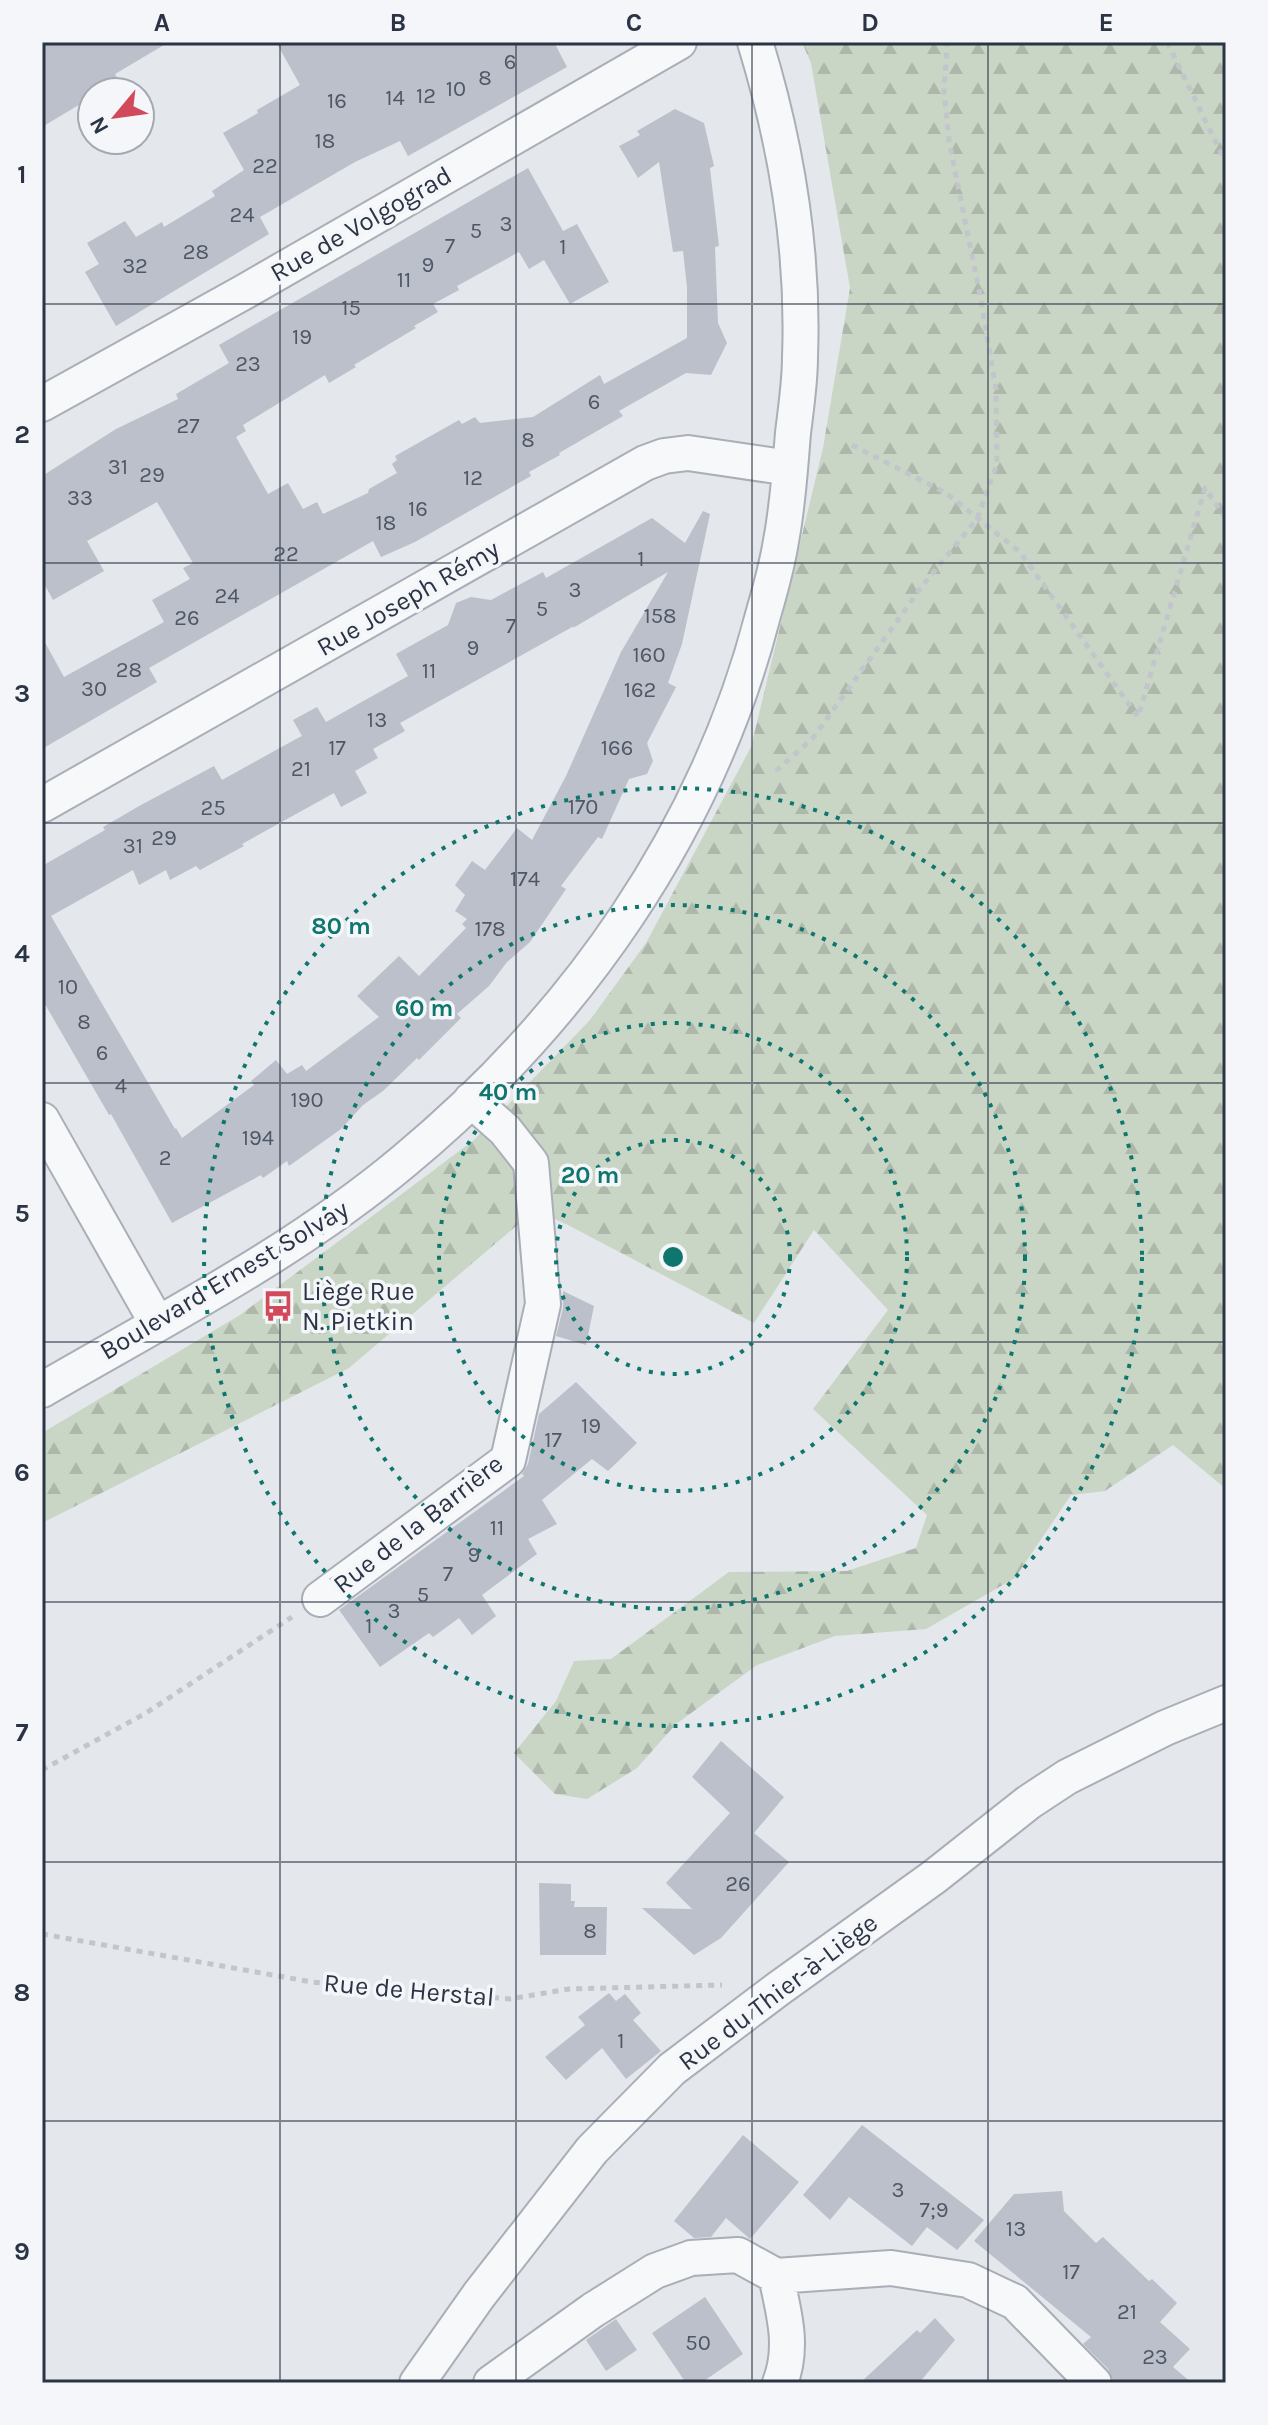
<svg xmlns="http://www.w3.org/2000/svg" width="1268" height="2425" viewBox="0 0 1268 2425" font-family="Karla,sans-serif">
  <style>
    .forest { fill: url(#forest-firs) }
    .building { fill: #bbc0ca; fill-rule: evenodd }
    .lines { fill: none; stroke-linecap: round; stroke-linejoin: round }
    .minor-casing { stroke: #a9aeb7; stroke-width: 38 }
    .path { stroke: #c2c5cb; stroke-width: 5; stroke-dasharray: 6 6; stroke-linecap: butt }
    .minor { stroke: #f7f8fa; stroke-width: 34 }
    .grid { fill: none; stroke: #2b3445; stroke-width: 2; stroke-opacity: 0.55 }
    .ring { fill: none; stroke: #0f766e; stroke-width: 4; stroke-dasharray: 4 8 }
    .labels { text-anchor: middle; dominant-baseline: central; stroke-width: 7; stroke-linejoin: round; paint-order: stroke }
    .number-label { font-size: 22px; fill: #4f5766 }
    .street-label { font-size: 26px; fill: #2b3445; stroke: #f4f6f9 }
    .poi-label { font-size: 26px; fill: #2b3445; stroke: #f4f6f9; text-anchor: start }
    .centre { fill: #0f766e; stroke: #f4f6f9; stroke-width: 4 }
    .ring-label { font-size: 24px; text-anchor: middle; font-weight: bold; fill: #0f766e; stroke: #f4f6f9; stroke-width: 7; stroke-linejoin: round; paint-order: stroke }
    .neatline { fill: none; stroke: #2b3445; stroke-width: 3 }
    .grid-label { font-size: 26px; text-anchor: middle; font-weight: bold; fill: #2b3445 }
  </style>
  <defs>
    <pattern id="forest-firs" width="22" height="20" patternUnits="userSpaceOnUse" patternTransform="scale(2)"><rect width="22" height="20" fill="#c9d6c5"/><path d="M5 1l3.5 6h-7zM16 11l3.5 6h-7z" fill="#adb8ab"/></pattern>
  </defs>
  <rect width="100%" height="100%" fill="#e4e7ec"/>
  <path class="forest" d="M802,42H1226V1489L1173,1445L1105,1491L1071,1495L1015,1578L926,1629L835,1636L757,1665L676,1724L637,1768L587,1799L555,1794L514,1753L556,1701L574,1661L611,1659L729,1572L847,1571L916,1548L927,1515L813,1409L888,1310L814,1230L754,1323L568,1225L535,1210L349,1368L42,1523V1433L240,1315L474,1140L590,1020L646,943L751,747L823,448L850,288L811,63Z"/>
  <path class="building" d="M42,42H169L115,74L120,83L102,92H92V97L42,127Z
    M276,42H554L567,67L408,156L400,141L355,162L260,217L269,234L116,326L85,272L99,264L87,243L125,221L136,237L162,222L164,227L215,196L212,191L244,170L223,133L258,113L257,110L300,85Z
    M675,109L704,123L714,166L710,168L719,246L715,247L718,323L727,343L711,375L686,373L619,411L623,416L559,453L560,455L529,472L531,476L415,542L381,557L373,541L149,668L157,682L42,749V637L64,677L164,622L152,600L190,579L183,568L193,563L157,502L87,541L104,571L53,600L42,580V476L116,429L178,399L176,394L229,363L219,345L528,168L563,231L577,224L609,282L570,304L544,260L529,269L519,252L457,286L459,290L433,304L438,312L414,326L416,328L354,365L356,367L329,383L325,375L243,425L246,431L236,437L268,494L288,483L303,509L317,502L323,514L368,493L369,489L397,473L392,464L397,460L395,456L459,420L462,424L475,417L480,423L533,417L600,375L604,384L687,338V287L683,251L673,252L659,162L638,178L619,146L640,135L637,131Z
    M703,511L710,514L682,644L668,683L676,687L647,743L653,761L647,774L629,779L602,839L598,837L561,886L566,889L530,942L507,962L489,986L457,1014L461,1018L419,1060L417,1058L383,1091L363,1105L341,1129L289,1166L287,1161L263,1178L261,1175L172,1223L111,1114L109,1115L42,999V866L105,830L103,827L141,805L214,766L222,780L296,739L302,736L293,720L317,707L326,722L408,676L396,654L448,625L456,603L471,597L491,600L543,572L546,578L652,518L685,543ZM668,572L621,652L566,776L532,840L517,828L485,870L472,861L455,885L465,895L455,911L467,919L462,924L466,928L419,976L399,956L357,996L379,1017L306,1071L302,1065L287,1074L276,1060L251,1081L254,1085L182,1138L176,1128L175,1129L51,916L133,870L139,885L166,870L170,880L196,866L200,870L244,846L242,844L334,793L341,807L367,793L355,771L378,758L373,749L405,731L400,723L574,626L573,628Z
    M563,1291L594,1306L586,1345L556,1336L563,1308Z
    M576,1382L637,1443L608,1471L592,1459L542,1500L557,1524L528,1539L537,1554L482,1595L496,1616L472,1635L459,1618L433,1637L429,1633L380,1667L339,1610L524,1476L522,1474L528,1464L539,1414Z
    M721,1741L784,1797L754,1833L789,1862L721,1938L694,1955L642,1908L692,1909L666,1883L730,1813L692,1777Z
    M539,1883L571,1884V1901H575L574,1907H607L606,1955H540Z
    M609,1993L616,2001L625,1994L641,2013L633,2020L661,2051L626,2079L602,2048L566,2080L545,2057L585,2025L578,2017Z
    M862,2125L984,2220L957,2250L927,2227L912,2246L849,2197L830,2220L803,2195Z
    M743,2135L799,2182L750,2239L726,2218L711,2237L694,2238L674,2221Z
    M1062,2191L1064,2211L1096,2243L1103,2237L1149,2281L1152,2279L1177,2303L1160,2322L1190,2349L1173,2367L1192,2383H1113L1108,2369L1083,2344L1091,2337L974,2241L1014,2194Z
    M705,2297L743,2354L701,2383H686L652,2333Z
    M935,2318L955,2340L919,2383H860L917,2330L920,2333Z
    M616,2319L637,2350L606,2371L586,2340Z"/>
  <g class="lines">
    <defs>
      <path id="minor" d="M42,404L244,292L679,42
        M42,805L645,463L664,456L688,453L790,468
        M42,1120L157,1323
        M42,1390C166,1318 294,1253 404,1161C576,1018 707,832 763,615C770,591 777,566 781,541C788,505 790,469 793,433C796,408 800,382 800,357C804,251 786,143 755,42
        M320,1599L508,1460L543,1304L531,1163L505,1130L471,1100
        M776,2276L891,2268L968,2280L1015,2302L1094,2383
        M417,2383L479,2295L592,2150L672,2069L778,1989L934,1877L1029,1802L1067,1777L1165,1728L1226,1703
        M491,2383L593,2310L655,2271L691,2258L738,2255L776,2276C784,2313 794,2347 780,2383"/>
    </defs>
    <use href="#minor" class="minor-casing"/>
    <path class="path" d="M1167,42L1226,163
      M852,445L946,493L1020,552L1138,717L1205,488L1226,519
      M776,771L813,738L923,585L977,519L997,464L996,389L980,295L949,141L944,92L947,42
      M42,1770L146,1713L292,1617
      M42,1934L312,1982L510,1999L569,1989L722,1985"/>
    <use href="#minor" class="minor"/>
  </g>
  <path class="grid" d="M280,42V2383M516,42V2383M752,42V2383M988,42V2383M42,304H1226M42,563H1226M42,823H1226M42,1083H1226M42,1342H1226M42,1602H1226M42,1862H1226M42,2121H1226"/>
  <g class="ring">
    <circle cx="673" cy="1257" r="117"/>
    <circle cx="673" cy="1257" r="234"/>
    <circle cx="673" cy="1257" r="352"/>
    <circle cx="673" cy="1257" r="469"/>
  </g>
  <defs>
    <symbol id="bus-bare" viewBox="-9 -9 18 18"><path d="M-5-6H5V4H4V6H2V4H-2V6H-4V4H-5ZM-3.5-4V0h7V-4ZM-3.5 1.2v1.5H-2V1.2ZM2 1.2v1.5H3.5V1.2Z" fill="#d1495b" stroke="#f4f6f9" stroke-width="2.5" paint-order="stroke"/></symbol>
  </defs>
  <g fill-rule="evenodd">
    <use href="#bus-bare" x="256" y="1284" width="44" height="44"/>
  </g>
  <g class="labels">
    <g class="number-label">
      <text x="510" y="62">6</text>
      <text x="485" y="78">8</text>
      <text x="456" y="89">10</text>
      <text x="426" y="96">12</text>
      <text x="395" y="98">14</text>
      <text x="337" y="101">16</text>
      <text x="325" y="141">18</text>
      <text x="265" y="166">22</text>
      <text x="242" y="215">24</text>
      <text x="506" y="224">3</text>
      <text x="476" y="231">5</text>
      <text x="450" y="246">7</text>
      <text x="563" y="247">1</text>
      <text x="196" y="252">28</text>
      <text x="428" y="265">9</text>
      <text x="135" y="266">32</text>
      <text x="404" y="280">11</text>
      <text x="351" y="308">15</text>
      <text x="302" y="337">19</text>
      <text x="248" y="364">23</text>
      <text x="594" y="402">6</text>
      <text x="188" y="426">27</text>
      <text x="528" y="440">8</text>
      <text x="118" y="467">31</text>
      <text x="152" y="475">29</text>
      <text x="473" y="478">12</text>
      <text x="80" y="498">33</text>
      <text x="418" y="509">16</text>
      <text x="386" y="523">18</text>
      <text x="286" y="554">22</text>
      <text x="641" y="559">1</text>
      <text x="575" y="590">3</text>
      <text x="227" y="596">24</text>
      <text x="542" y="609">5</text>
      <text x="660" y="616">158</text>
      <text x="187" y="618">26</text>
      <text x="511" y="626">7</text>
      <text x="473" y="648">9</text>
      <text x="649" y="655">160</text>
      <text x="129" y="670">28</text>
      <text x="429" y="671">11</text>
      <text x="94" y="689">30</text>
      <text x="640" y="690">162</text>
      <text x="377" y="720">13</text>
      <text x="337" y="748">17</text>
      <text x="617" y="748">166</text>
      <text x="301" y="769">21</text>
      <text x="583" y="807">170</text>
      <text x="213" y="808">25</text>
      <text x="164" y="838">29</text>
      <text x="133" y="846">31</text>
      <text x="525" y="879">174</text>
      <text x="490" y="929">178</text>
      <text x="68" y="987">10</text>
      <text x="84" y="1022">8</text>
      <text x="102" y="1053">6</text>
      <text x="121" y="1086">4</text>
      <text x="307" y="1100">190</text>
      <text x="258" y="1138">194</text>
      <text x="165" y="1158">2</text>
      <text x="591" y="1426">19</text>
      <text x="553" y="1440">17</text>
      <text x="497" y="1528">11</text>
      <text x="474" y="1555">9</text>
      <text x="448" y="1574">7</text>
      <text x="423" y="1595">5</text>
      <text x="394" y="1611">3</text>
      <text x="369" y="1626">1</text>
      <text x="738" y="1884">26</text>
      <text x="590" y="1931">8</text>
      <text x="621" y="2041">1</text>
      <text x="898" y="2190">3</text>
      <text x="934" y="2210">7;9</text>
      <text x="1016" y="2229">13</text>
      <text x="1071" y="2272">17</text>
      <text x="1127" y="2312">21</text>
      <text x="698" y="2343">50</text>
      <text x="1155" y="2357">23</text>
    </g>
    <g class="street-label">
      <text transform="translate(361 224) rotate(-30)">Rue de Volgograd</text>
      <text transform="translate(408 598) rotate(-30)">Rue Joseph Rémy</text>
      <text transform="translate(224 1280) rotate(-31)">Boulevard Ernest Solvay</text>
      <text transform="translate(418 1524) rotate(-38)">Rue de la Barrière</text>
      <text transform="translate(409 1990) rotate(5)">Rue de Herstal</text>
      <text transform="translate(778 1992) rotate(-37)">Rue du Thier-à-Liège</text>
    </g>
    <g class="poi-label">
      <text x="302" y="1291">Liège Rue<tspan x="302" dy="30">N. Pietkin</tspan></text>
    </g>
  </g>
  <circle cx="673" cy="1257" r="12" class="centre"/>
  <g class="ring-label">
    <text x="341" y="934">80 m</text>
    <text x="424" y="1016">60 m</text>
    <text x="508" y="1100">40 m</text>
    <text x="590" y="1183">20 m</text>
  </g>
  <rect width="1268" height="2425" fill="none" stroke="#f4f6f9" stroke-width="88"/>
  <g transform="translate(116 116) rotate(241)"><circle r="38" fill="#f4f6f9" stroke="#a4a8b1" stroke-width="2"/>
  <path d="M0-6L14 30L0 20L-14 30Z" fill="#d1495b"/>
  <text y="-12" font-size="22" font-weight="bold" text-anchor="middle" fill="#2b3445">N</text>
  </g>
  <rect x="44" y="44" width="1180" height="2337" class="neatline"/>
  <g class="grid-label">
    <text x="162" y="31">A</text>
    <text x="398" y="31">B</text>
    <text x="634" y="31">C</text>
    <text x="870" y="31">D</text>
    <text x="1106" y="31">E</text>
    <text x="22" y="183">1</text>
    <text x="22" y="443">2</text>
    <text x="22" y="702">3</text>
    <text x="22" y="962">4</text>
    <text x="22" y="1222">5</text>
    <text x="22" y="1481">6</text>
    <text x="22" y="1741">7</text>
    <text x="22" y="2001">8</text>
    <text x="22" y="2260">9</text>
  </g>
</svg>
